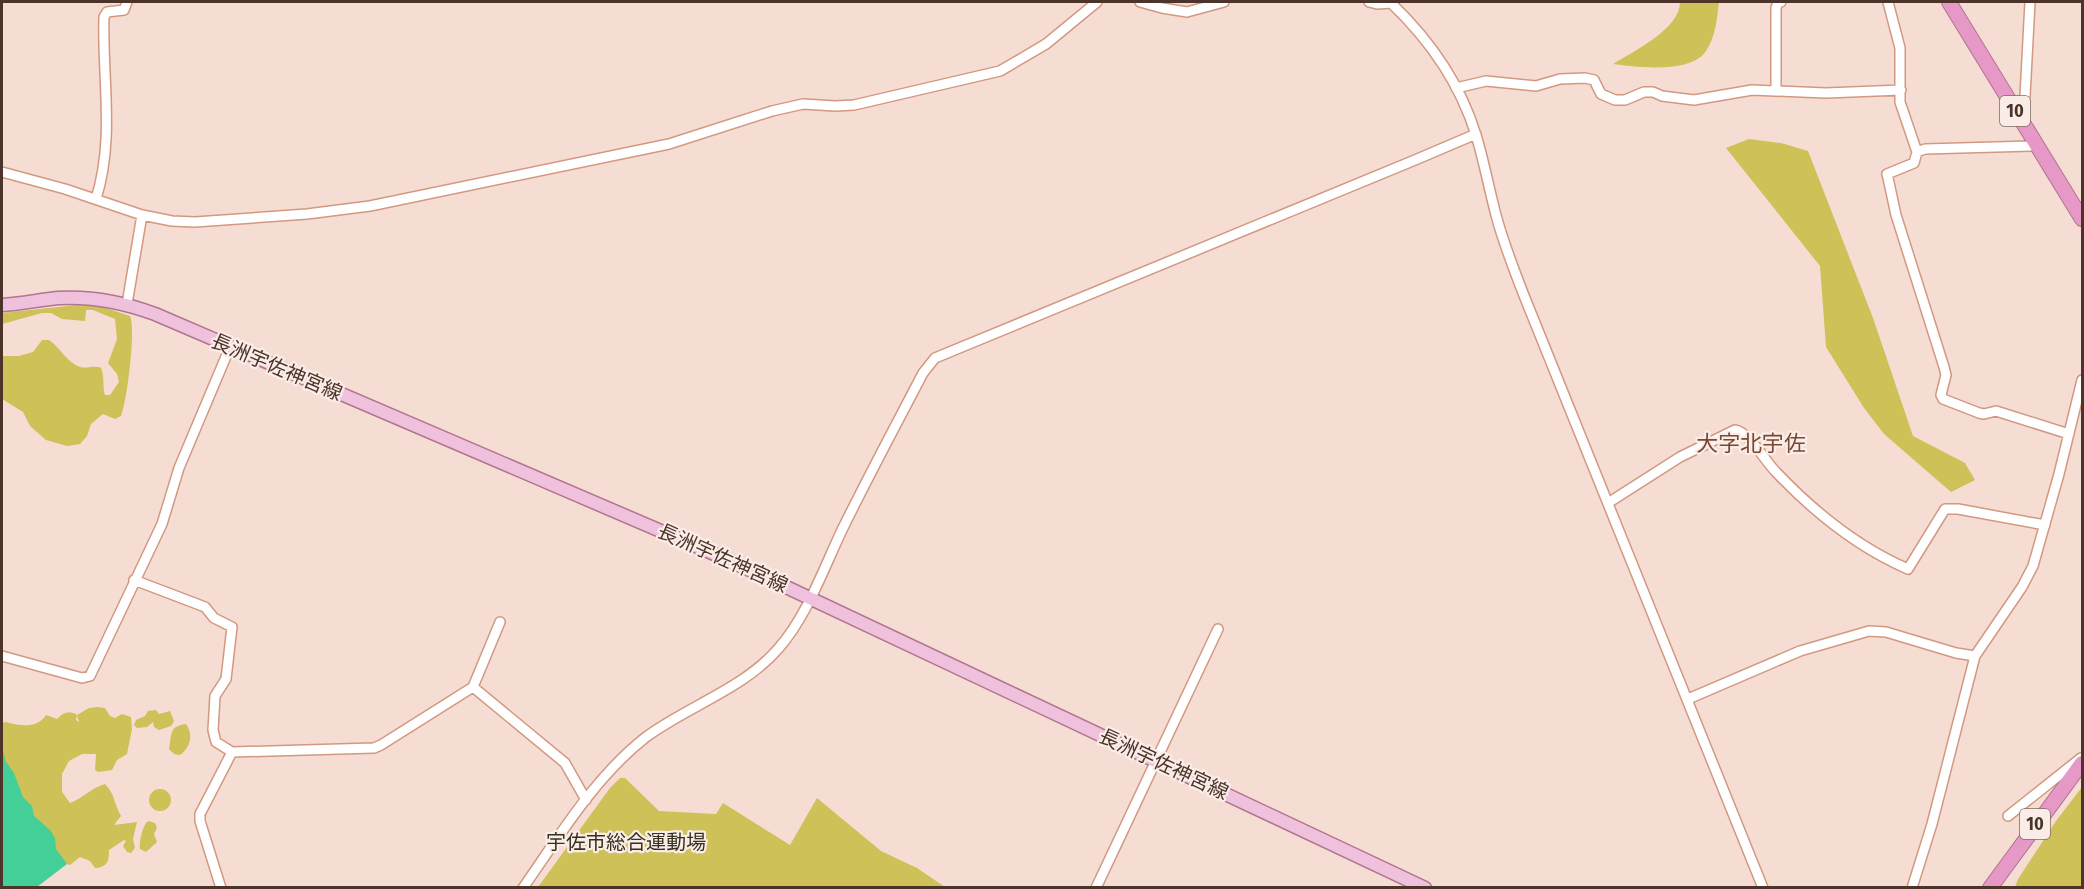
<svg xmlns="http://www.w3.org/2000/svg" width="2084" height="889" viewBox="0 0 2084 889" font-family="'Fira Sans Condensed','Noto Sans JP',sans-serif">
  <style>
    .green { fill: #cdc157 }
    .water { fill: #44cf99 }
    .lines { fill: none; stroke-linecap: round; stroke-linejoin: round }
    .minor-casing { stroke: #d39880; stroke-width: 12 }
    .major-casing { stroke: #b0758f; stroke-width: 15 }
    .highway-casing { stroke: #b0758f; stroke-width: 16 }
    .minor { stroke: #fff; stroke-width: 9 }
    .major { stroke: #f0c1dd; stroke-width: 12 }
    .highway { stroke: #e698c6; stroke-width: 14 }
    .labels { text-anchor: middle; dominant-baseline: central; stroke-width: 4.5; stroke-linejoin: round; paint-order: stroke }
    .shield { fill: #faede8; stroke: #806c63; stroke-width: 1.5 }
    .shield-label { font-size: 18px; font-weight: bold; fill: #4c342a }
    .street-label { font-size: 20px; fill: #4c342a; stroke: #faede8 }
    .park-label { font-size: 20px; fill: #34321d; stroke: #faede8 }
    .quarter-label { font-size: 22px; fill: #7b4832; stroke: #faede8 }
  </style>
  <rect width="100%" height="100%" fill="#f6ddd3"/>
  <path class="green" d="M1680,2H1719C1717,18 1716,36 1706,51C1691,74 1637,67 1613,64C1634,51 1680,29 1680,2Z
    M1749,139L1781,143L1808,151L1873,318L1913,436L1965,463L1975,480L1951,492L1884,434L1864,408L1826,347L1820,266L1726,148Z
    M77,305L100,306L130,316C136,329 127,401 121,416L115,419L103,414L91,424L87,436L80,444L67,446L46,440L30,426L23,412L2,399V356H19L33,352L42,340H49C61,348 66,362 80,367C88,369 93,365 101,368C105,378 102,385 105,395H110L119,382L117,374L108,363L117,339L115,319L93,310H86L85,321L62,319L51,313H42L2,324V313Z
    M98,707L105,708L110,716L115,718L122,714L131,717L132,729L127,754L117,760L112,770L98,772L95,770L96,754H82L69,761L62,774V792L70,803C85,797 89,789 105,784C115,794 114,804 121,816L114,825L137,822L133,839L135,848L131,853L127,852L123,846L126,841L124,840L109,850C109,861 108,867 95,868L90,861L80,857L70,865L55,860L2,763V723L6,722C19,726 37,729 46,715L57,719C63,712 70,710 77,715L76,720L79,722L77,715L89,708Z
    M156,710L159,714L170,711L174,721L171,726L159,730L154,727L153,722L147,727L137,728L134,725L136,720L145,716L148,711Z
    M186,724C194,735 190,748 180,755L174,754L169,749C172,736 168,726 186,724Z
    M620,778H625L659,811L716,814L723,803L790,845L817,798L881,851L917,868L945,887H538L610,788Z
    M2082,787V887H2015L2018,879L2056,821Z
    M149 800a11 11 0 1 1 22 0a11 11 0 1 1-22 0Z
    M148,821L155,823L157,828L154,834L157,842L146,852L140,849C139,842 142,826 148,821Z"/>
  <path class="water" d="M2,748L6,762L14,773L23,797L32,806L34,816L50,830L55,838L56,849L67,864L37,887H2Z"/>
  <g class="lines">
    <defs>
      <path id="minor" d="M1140,2L1162,8L1187,12L1224,2
        M1369,2L1377,4L1392,3
        M1390,2C1429,39 1460,83 1476,135C1484,161 1489,189 1496,215C1503,242 1513,267 1523,293L1763,888
        M1888,2L1900,48V102L1917,152L1914,163L1887,174L1888,178L1896,215L1944,367L1946,375L1941,395L1943,399L1979,413L1984,414L1996,411L2069,434
        M1456,88L1486,81L1536,86L1560,79L1585,78L1594,80L1601,94L1615,100H1625L1644,92H1653L1662,96L1694,100L1752,90L1826,93L1901,90
        M1776,91V8L1778,2H1781
        M2015,110L2021,106L2025,96L2030,2
        M1917,152L1925,149L2031,146L2035,142
        M2,172L65,189L142,215L172,221L195,222L307,214L370,206L669,144L772,111L803,104L835,106L854,105L1000,71L1046,44L1097,2
        M96,199C115,138 102,79 104,17L107,12L124,10L127,2
        M127,304L142,215
        M1608,503L1680,457L1735,430C1749,432 1765,461 1776,472C1814,512 1857,547 1908,569L1945,509H1958L2045,525
        M134,580L205,607L214,618L232,627L226,679L215,696L213,730L216,742L232,752L374,748L381,745L473,687L500,622
        M2,656L82,678L90,676L162,524L179,468L230,347
        M473,687L565,763L586,800
        M1688,699L1800,651L1869,631L1886,632L1956,653L1975,656
        M2008,816L2081,758
        M221,888L200,821V814L232,752
        M523,888C560,835 595,777 646,737C688,706 743,689 778,649C807,616 823,570 842,530C868,477 896,425 923,373L935,358L1415,160L1476,134
        M1096,888L1218,629
        M1912,888L1932,824L1975,656L2022,587L2033,566L2059,474L2082,380"/>
      <path id="major" d="M2,305C20,304 39,300 58,298C92,296 123,302 155,314L733,562L1425,888"/>
      <path id="highway" d="M1949,2L2082,219
        M1990,888L2082,763"/>
    </defs>
    <use href="#minor" class="minor-casing"/>
    <use href="#major" class="major-casing"/>
    <use href="#highway" class="highway-casing"/>
    <use href="#minor" class="minor"/>
    <use href="#major" class="major"/>
    <use href="#highway" class="highway"/>
  </g>
  <g class="labels">
    <g class="shield">
      <rect x="2000" y="96" width="30" height="30" rx="4.5"/>
      <rect x="2020" y="809" width="30" height="30" rx="4.5"/>
    </g>
    <g class="shield-label">
      <text x="2015" y="111">10</text>
      <text x="2035" y="824">10</text>
    </g>
    <g class="street-label">
      <text transform="translate(277 367) rotate(23)">長洲宇佐神宮線</text>
      <text transform="translate(723 558) rotate(24)">長洲宇佐神宮線</text>
      <text transform="translate(1164 764) rotate(25)">長洲宇佐神宮線</text>
    </g>
    <g class="park-label">
      <text x="626" y="842">宇佐市総合運動場</text>
    </g>
    <g class="quarter-label">
      <text x="1751" y="443">大字北宇佐</text>
    </g>
  </g>
  <rect width="2084" height="889" fill="none" stroke="#4c342a" stroke-width="6"/>
</svg>
